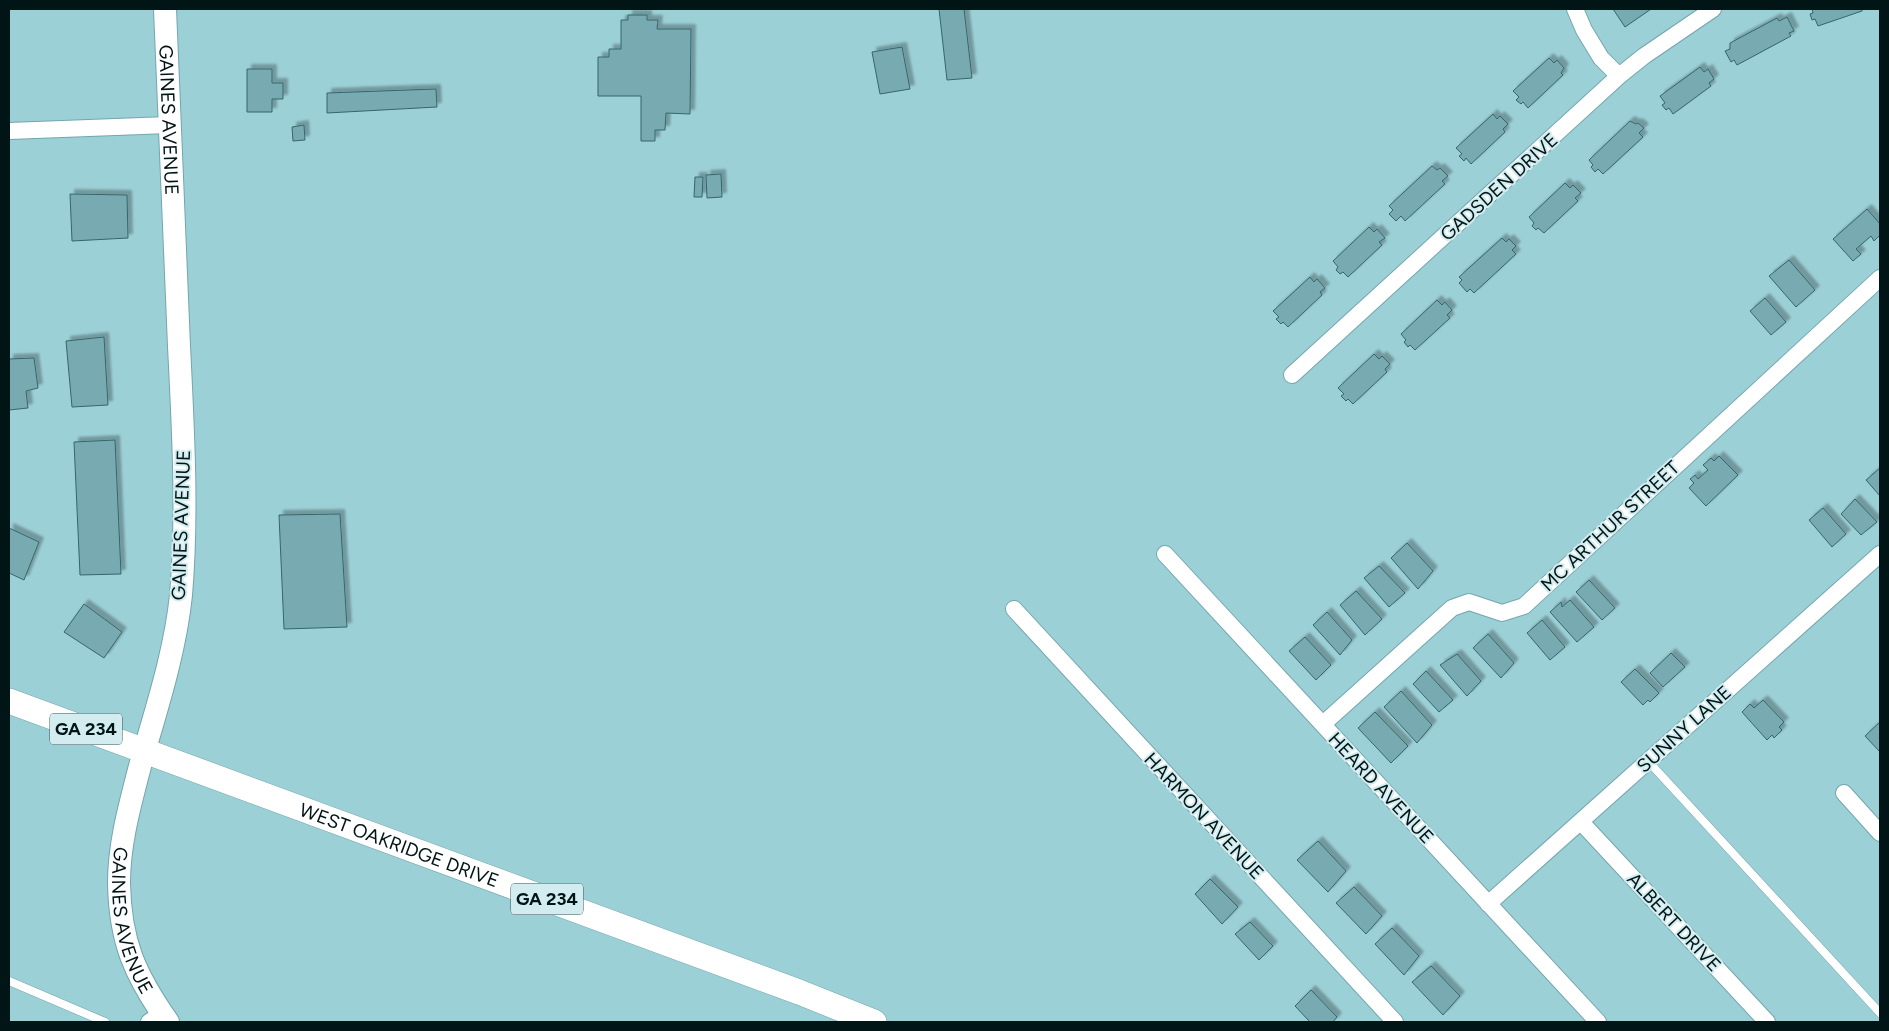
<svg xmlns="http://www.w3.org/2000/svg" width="1889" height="1031" viewBox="0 0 1889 1031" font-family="Figtree,sans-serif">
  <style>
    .building { fill: #77abb1; stroke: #34666c; filter: url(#shadow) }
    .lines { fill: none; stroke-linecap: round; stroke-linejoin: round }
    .lane-casing { stroke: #73a6ad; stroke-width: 9 }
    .street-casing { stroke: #73a6ad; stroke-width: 18 }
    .secondary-casing { stroke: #73a6ad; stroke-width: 24 }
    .primary-casing { stroke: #73a6ad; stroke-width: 26 }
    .lane { stroke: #fff; stroke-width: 8 }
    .street { stroke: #fff; stroke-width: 16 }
    .secondary { stroke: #fff; stroke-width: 22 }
    .primary { stroke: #fff; stroke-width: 25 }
    .labels { text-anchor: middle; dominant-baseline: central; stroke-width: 4; stroke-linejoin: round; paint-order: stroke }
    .shield { fill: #d2ecef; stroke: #405557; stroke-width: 1 }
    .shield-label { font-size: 18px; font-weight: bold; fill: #011416 }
    .street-label { font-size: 19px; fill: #011416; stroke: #d2ecef }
  </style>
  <defs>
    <filter id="shadow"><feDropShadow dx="4.5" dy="-4.5" stdDeviation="1" flood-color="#0004"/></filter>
  </defs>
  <rect width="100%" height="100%" fill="#9cd0d7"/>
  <path class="building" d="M939,9H964L972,78L947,80Z
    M1613,9H1651L1625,27Z
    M1812,9H1862V11L1818,26L1815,19L1812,20L1810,14L1813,13Z
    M628,15H647V20H658L657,29H691L690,114L666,113L665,130H655V141H641V96H598V57H609V49H621V20H628Z
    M1787,17L1794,31L1789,33L1791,36L1737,65L1734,60L1731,62L1725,51L1730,49V43L1777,18L1779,21Z
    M902,47L910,89L880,94L872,52Z
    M1549,58L1554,63L1557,60L1564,68L1561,73L1563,75L1528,108L1523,102L1521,104L1516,100L1519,97L1513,91Z
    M1700,67L1704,72L1708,69L1714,79L1709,83L1711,86L1673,114L1669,108L1666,110L1662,105L1665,103L1660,96Z
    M247,69H272V83H283V99H272V112H247Z
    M436,89L437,107L327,113V93Z
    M1493,114L1497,119L1500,116L1508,124L1503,129L1505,132L1471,164L1466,158L1464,161L1459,156L1462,154L1456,148Z
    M1630,121L1636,124L1638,123L1644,128L1639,133L1643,137L1603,174L1598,169L1595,172L1591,167L1593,165L1589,160Z
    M304,125L305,140L293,141L292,127Z
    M1432,166L1437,170L1440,168L1448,176L1442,181L1445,184L1405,221L1401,216L1396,221L1389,214L1393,210L1389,206Z
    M721,174L722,197L707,198L706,175Z
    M695,177H703L702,197H694Z
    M1565,183L1570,188L1573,185L1581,193L1575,198L1578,201L1544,233L1538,228L1536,230L1532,226L1534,223L1529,217Z
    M70,194L127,195L128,238L72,241Z
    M1867,209L1880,224V235L1874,241L1871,236L1856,249L1861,254L1853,261L1833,239Z
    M1369,227L1374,232L1377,229L1385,238L1379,242L1382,245L1348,277L1343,272L1340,274L1336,270L1338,267L1333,261Z
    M1502,238L1506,242L1509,239L1516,246L1512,250L1516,254L1474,293L1470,289L1467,292L1459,283L1462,280L1459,277Z
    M1789,260L1815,290L1796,307L1769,276Z
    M1310,277L1314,282L1317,279L1325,288L1320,292L1322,295L1288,327L1283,322L1281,324L1276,319L1279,317L1273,311Z
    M1765,298L1786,322L1771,335L1750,311Z
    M1437,300L1442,305L1445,302L1452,310L1447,315L1450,318L1415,350L1410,345L1408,347L1404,342L1406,340L1401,334Z
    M104,337L108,405L72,407L66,341Z
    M1374,354L1379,359L1382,356L1390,364L1385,369L1387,372L1353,404L1348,399L1346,401L1341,396L1344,394L1338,388Z
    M34,358L38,388L26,391L28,408L9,410V359Z
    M115,440L121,574L80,575L74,442Z
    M1719,456L1738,475L1706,506L1689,488L1694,483L1690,479L1695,475L1698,479L1708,470L1703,465L1711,458L1714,461Z
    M1880,468V496L1866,480Z
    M1855,499L1877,522L1861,535L1841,514Z
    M1823,508L1846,534L1832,547L1809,520Z
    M340,514L347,627L284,629L279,515Z
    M9,528L39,542L24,580L9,573Z
    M1407,543L1433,571L1418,589L1391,558Z
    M1379,566L1405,593L1389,607L1364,578Z
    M1589,580L1615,608L1602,620L1576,592Z
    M1356,591L1382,619L1365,635L1340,605Z
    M1570,600L1594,627L1577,642L1550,612L1561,602L1562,607Z
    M84,604L122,632L104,658L64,632Z
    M1327,612L1352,640L1340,655L1313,625Z
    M1542,620L1565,647L1550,660L1527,633Z
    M1488,634L1514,663L1501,678L1473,648Z
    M1305,637L1331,665L1316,680L1289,651Z
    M1671,653L1685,667L1663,687L1650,673Z
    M1457,654L1481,681L1467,696L1440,665Z
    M1635,669L1659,693L1650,702L1648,700L1643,705L1621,682Z
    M1426,671L1453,700L1439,712L1413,684Z
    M1401,691L1432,725L1417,743L1384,707Z
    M1763,700L1784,722L1779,727L1782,730L1774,738L1772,735L1767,740L1742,712L1750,704L1754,708Z
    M1375,712L1408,746L1391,763L1358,728Z
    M1880,722V752L1865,736Z
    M1318,841L1346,871L1328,892L1297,860Z
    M1210,879L1238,907L1222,924L1195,894Z
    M1354,887L1382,916L1366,934L1336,903Z
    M1250,922L1273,946L1259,960L1235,934Z
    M1392,928L1419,956L1404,975L1375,944Z
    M1431,966L1460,996L1443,1015L1412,982Z
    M1311,990L1337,1017L1333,1022H1310L1295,1006Z"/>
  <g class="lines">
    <defs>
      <path id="lane" d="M1648,761L1880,1013
        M9,981L105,1022"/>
      <path id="street" d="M1575,9L1584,30L1601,58L1619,76
        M9,131L169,125
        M1292,375L1619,76L1644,56L1713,9
        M1165,554L1598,1022
        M1014,609L1395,1022
        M1323,724L1452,608L1469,602L1502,613L1524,606L1880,278
        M1844,793L1880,833
        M1581,822L1767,1022
        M1488,904L1880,554
        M149,1022L162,1013"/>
      <g id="secondary">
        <path id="s1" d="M165,9C169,121 174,233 179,346C183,427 188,513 181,595C175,653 156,710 140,766C130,805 119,843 119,883C120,942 135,975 168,1022"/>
      </g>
      <g id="primary">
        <path id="s2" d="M9,701L799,992L874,1022"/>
      </g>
    </defs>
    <use href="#lane" class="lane-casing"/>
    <use href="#street" class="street-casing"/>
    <use href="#secondary" class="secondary-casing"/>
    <use href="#primary" class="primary-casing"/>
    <use href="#lane" class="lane"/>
    <use href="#street" class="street"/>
    <use href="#secondary" class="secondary"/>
    <use href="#primary" class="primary"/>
  </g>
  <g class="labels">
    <g class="shield">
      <rect x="50" y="713.5" width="72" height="31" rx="4"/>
      <rect x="511" y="883.5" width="72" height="31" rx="4"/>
    </g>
    <g class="shield-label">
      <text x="86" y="729">GA 234</text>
      <text x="547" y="899">GA 234</text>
    </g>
    <g class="street-label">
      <text stroke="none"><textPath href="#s1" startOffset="111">GAINES AVENUE</textPath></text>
      <text transform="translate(1499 187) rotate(-42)">GADSDEN DRIVE</text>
      <text transform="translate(181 525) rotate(-88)">GAINES AVENUE</text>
      <text transform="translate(1610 526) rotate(-43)">MC ARTHUR STREET</text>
      <text transform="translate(1684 729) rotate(-42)">SUNNY LANE</text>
      <text transform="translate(1381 788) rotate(47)">HEARD AVENUE</text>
      <text transform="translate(1204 816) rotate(47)">HARMON AVENUE</text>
      <text stroke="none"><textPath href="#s2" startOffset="416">WEST OAKRIDGE DRIVE</textPath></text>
      <text stroke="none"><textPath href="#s1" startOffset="921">GAINES AVENUE</textPath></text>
      <text transform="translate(1674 922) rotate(47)">ALBERT DRIVE</text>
    </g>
  </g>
  <rect width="1889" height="1031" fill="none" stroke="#011416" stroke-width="20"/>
</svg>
